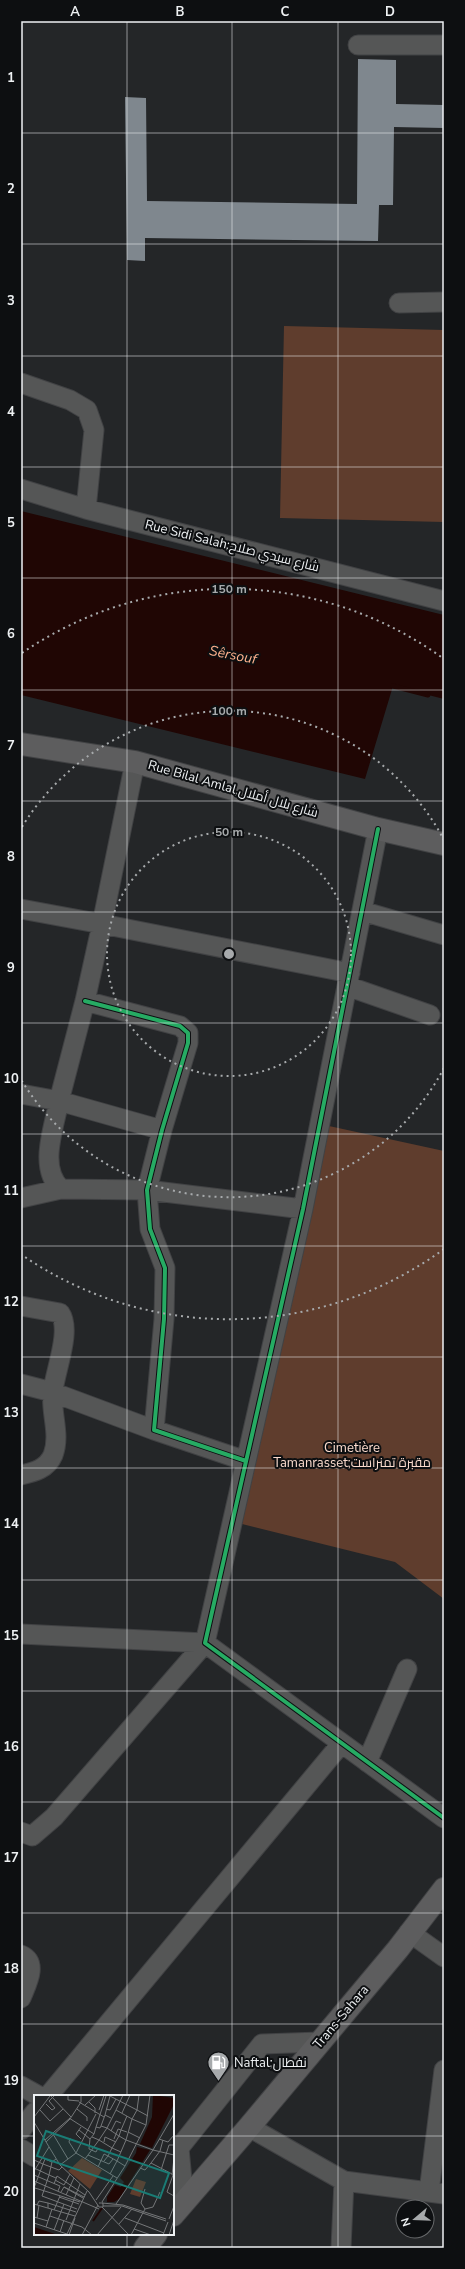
<svg xmlns="http://www.w3.org/2000/svg" width="465" height="2269" viewBox="0 0 465 2269" font-family="'Nunito Sans',Cairo,sans-serif">
  <style>
    .green { fill: #5f3d2d }
    .water { fill: #200604 }
    .lines { fill: none; stroke-linecap: round; stroke-linejoin: round }
    .stream { stroke: #200604; stroke-width: 5 }
    .building { fill: #7f878e }
    .minor-casing { stroke: #414244; stroke-width: 21 }
    .major-casing { stroke: #414244; stroke-width: 24 }
    .minor { stroke: #555656; stroke-width: 19 }
    .major { stroke: #5d5d5e; stroke-width: 22 }
    .cycleway-casing { stroke: #0d0f11; stroke-width: 6 }
    .cycleway { stroke: #26ab63; stroke-width: 4 }
    .grid { fill: none; stroke: #eef1f3; stroke-width: 1; stroke-opacity: 0.55 }
    .ring { fill: none; stroke: #a7aaac; stroke-width: 2; stroke-dasharray: 2 4 }
    .labels { text-anchor: middle; dominant-baseline: central; stroke-width: 4; stroke-linejoin: round; paint-order: stroke }
    .street-label { font-size: 13px; fill: #eef1f3; stroke: #0d0f11 }
    .park-label { font-size: 13px; fill: #fcdcce; stroke: #0d0f11 }
    .poi-label { font-size: 13px; fill: #eef1f3; stroke: #0d0f11; text-anchor: start }
    .water-label { font-size: 14px; font-style: italic; fill: #ffb28e; stroke: #0d0f11 }
    .inset-river { fill: none; stroke: #200604; stroke-width: 2 }
    .inset-road { fill: none; stroke: #757779; stroke-width: 1 }
    .view { fill: #1a7c75; fill-opacity: 0.15; stroke: #1a7c75; stroke-width: 2 }
    .inset-edge { fill: none; stroke: #eef1f3; stroke-width: 2 }
    .centre { fill: #a7aaac; stroke: #0d0f11; stroke-width: 2 }
    .ring-label { font-size: 12px; text-anchor: middle; font-weight: bold; fill: #a7aaac; stroke: #0d0f11; stroke-width: 4; stroke-linejoin: round; paint-order: stroke }
    .neatline { fill: none; stroke: #eef1f3; stroke-width: 1.5 }
    .grid-label { font-size: 13px; text-anchor: middle; font-weight: bold; fill: #eef1f3 }
  </style>
  <rect width="100%" height="100%" fill="#242628"/>
  <path class="green" d="M284,326L444,330V522L280,518Z
    M329,1126L444,1151V1599L395,1562L242,1524Z"/>
  <path class="water" d="M21,511L444,615V699L393,686L365,779L21,695Z"/>
  <g class="lines">
    <path class="stream" d="M393,686L428,695"/>
  </g>
  <path class="building" d="M358,59L396,60V104L444,105V128L394,127L393,205H379L378,241L145,238V261L127,260L125,97L146,98L147,201L357,204Z"/>
  <g class="lines">
    <defs>
      <path id="minor" d="M358,45H444
        M399,303L444,302
        M21,383L70,400L87,410L94,430L86,509
        M21,489L86,509L444,601
        M135,762L102,924L350,973
        M378,829L303,1209L205,1643L444,1818
        M21,909L102,924L85,1001L59,1101L21,1094
        M362,911L444,935
        M347,986L430,1015
        M85,1001L180,1026L188,1033V1043L162,1130L147,1190L150,1229L165,1268L164,1319L154,1430L246,1461
        M162,1130L59,1101C54,1128 38,1168 61,1189L147,1190L303,1209
        M21,1198L61,1189
        M21,1306L60,1313C72,1330 55,1371 53,1391C50,1412 61,1434 53,1455C47,1469 34,1472 21,1475
        M21,1384L52,1392L154,1430
        M21,1634L205,1643L54,1817L32,1836L21,1832
        M367,1762L407,1669
        M409,1932L444,1957
        M21,1955C39,1963 26,1985 21,1998
        M21,2086L39,2096
        M48,2096L341,1744
        M249,2127L344,2181L444,2194
        M21,2130L35,2112
        M21,2149L35,2157
        M429,2192L444,2070
        M184,2202L179,2148L262,2044L320,2042
        M341,2248L344,2181"/>
      <path id="major" d="M21,744L135,762L378,829L444,844
        M173,2215L249,2127L398,1949L444,1889
        M145,2248L156,2234"/>
    </defs>
    <use href="#minor" class="minor-casing"/>
    <use href="#major" class="major-casing"/>
    <use href="#minor" class="minor"/>
    <use href="#major" class="major"/>
    <defs>
      <path id="cycleway" d="M378,829L303,1209L205,1643L444,1818
        M85,1001L180,1026L188,1033V1043L162,1130L147,1190L150,1229L165,1268L164,1319L154,1430L246,1461"/>
    </defs>
    <use href="#cycleway" class="cycleway-casing"/>
    <use href="#cycleway" class="cycleway"/>
  </g>
  <path class="grid" d="M127,21V2096M232,21V2248M338,21V2248M21,133H444M21,244H444M21,356H444M21,467H444M21,578H444M21,690H444M21,801H444M21,912H444M21,1023H444M21,1134H444M21,1246H444M21,1357H444M21,1468H444M21,1580H444M21,1691H444M21,1802H444M21,1913H444M21,2024H444M21,2136H35M173,2136H444M127,2234V2248"/>
  <g class="ring">
    <circle cx="229" cy="954" r="122"/>
    <path d="M444 1068A243 243 0 0 1 22 1081M22 827A243 243 0 0 1 444 840"/>
    <path d="M444 1249A365 365 0 0 1 22 1255M22 653A365 365 0 0 1 444 659"/>
  </g>
  <defs>
    <symbol id="fuel-pin" viewBox="-11 -11 22 30"><path d="M0 17L-7.5 6A9.5 9.5 0 1 1 7.5 6Z" fill="#a7aaac" stroke="#0d0f11"/><path d="M-5.5-6h7V0h2V4h1.3V-2.5L3-4.5l.8-.8L6-3V5H2.5V1h-1V6h-7ZM-4.2-4.7v3.2H.2V-4.7Z" fill="#fff"/></symbol>
  </defs>
  <g fill-rule="evenodd">
    <use href="#fuel-pin" x="206" y="2050" width="25" height="34"/>
  </g>
  <g class="labels">
    <g class="street-label">
      <text transform="translate(232 546) rotate(14)">Rue Sidi Salah;شارع سيدي صلاح</text>
      <text transform="translate(233 789) rotate(16)">Rue Bilal Amlal,شارع بلال أملال</text>
      <text transform="translate(341 2017) rotate(-50)">Trans-Sahara</text>
    </g>
    <g class="park-label">
      <text x="352" y="1448">Cimetière<tspan x="352" dy="15">Tamanrasset;مقبرة تمنراست</tspan></text>
    </g>
    <g class="poi-label">
      <text x="234" y="2063">Naftal;نفطال</text>
    </g>
    <g class="water-label">
      <text transform="translate(233 655) rotate(11)">Sêrsouf</text>
    </g>
  </g>
  <g transform="translate(34 2095)">
    <rect width="140" height="140" fill="#242628"/>
    <path d="M48,63L68,75L56,94L34,76ZM102,84L112,87L106,102L96,99Z" fill="#5f3d2d"/>
    <path d="M119,0L140,3V9L118,53L106,49L118,22ZM103,52L116,55L85,104L80,107H73V102L81,90L87,92L90,87L86,83L102,58ZM0,132L24,140H0Z" fill="#200604"/>
    <path class="inset-river" d="M59,126L68,113"/>
    <path class="inset-road" d="M16,0L37,22M34,0V5L45,6M45,7L70,22M55,7L61,13V18M12,9L18,15L21,13L15,6L21,0M51,10L62,0M43,14L53,22V26M72,14L76,15L82,4M6,15L16,26L29,14M65,15L70,0M82,15L89,0M88,18L96,0M140,19L119,55L140,60M71,20L67,31L73,33L82,15L98,24L92,45L85,41L78,53L87,57M0,22L16,1M35,23L60,39L62,32L66,33L67,31M77,23L71,20L76,1L103,15L105,0M0,27L26,70L55,97L65,112H69V108H65M112,30L98,24L103,15L114,21M62,32L72,1M45,35L56,44L60,39M87,35L93,21M77,36L82,26L87,28M94,37L106,43M19,39L34,64M58,42L65,45L73,33L85,41L87,35L93,37M36,43L35,47L42,58L62,19M47,44L42,39L47,32M56,44L55,54L62,57L64,53M80,44L84,34L87,35M125,44L134,47L140,40M11,45L36,23M129,45L126,56L117,68L140,80M12,47L36,24L47,7V0M70,47L71,42L82,47M54,60L65,45L78,53L74,61L83,66L92,45L119,55L82,109M51,64L54,60L75,69L79,64M0,65L9,69L11,64L18,67M26,70L42,58L83,83M64,72L70,59L74,61L70,66M0,73L15,80L8,101L43,114M106,73L111,75L117,68M127,75L135,50H140M0,76L15,52M76,79L83,66L91,71M0,80L26,91L24,96M138,80L140,63M139,80L133,97L140,101M22,83L15,80L18,67L22,64M21,85L30,90L36,79M0,86L65,114M20,89L23,81L51,100M30,92L50,102M0,93L9,69L25,75L28,72M0,95L1,93L46,107M27,97L30,92L49,103M32,100L40,83M25,102L45,109M62,105L79,81M68,107L91,71L112,30L116,0M68,108L89,110L132,124M0,109L41,121M3,110L5,106L14,108M69,111H88L132,126M68,112L95,140M14,113V108L42,117M111,114L119,112L126,97M111,114L107,108L111,94M20,115L26,101M16,121L48,132L58,140M0,122L14,126M3,123L5,110M91,123L130,138M135,124L140,111M32,125L46,89M0,128L33,139L53,96M85,129L98,114M12,132L18,114M100,134L117,140M20,135L30,109M26,137L30,125M35,140L41,123M48,140L64,110M63,140L87,112M97,140L111,114M129,140L134,127M135,140L140,125"/>
    <path class="view" d="M12,36L135,78L126,103L3,61Z"/>
    <rect width="140" height="140" class="inset-edge"/>
  </g>
  <circle cx="229" cy="954" r="6" class="centre"/>
  <g class="ring-label">
    <text x="229" y="593">150 m</text>
    <text x="229" y="715">100 m</text>
    <text x="229" y="836">50 m</text>
  </g>
  <rect width="465" height="2269" fill="none" stroke="#0d0f11" stroke-width="44"/>
  <g transform="translate(415 2219) rotate(251)"><circle r="19" fill="#0d0f11" stroke="#67696b"/>
  <path d="M0-3L7 15L0 10L-7 15Z" fill="#a7aaac"/>
  <text y="-6" font-size="11" font-weight="bold" text-anchor="middle" fill="#eef1f3">N</text>
  </g>
  <rect x="22" y="22" width="421" height="2225" class="neatline"/>
  <g class="grid-label">
    <text x="75" y="16">A</text>
    <text x="180" y="16">B</text>
    <text x="285" y="16">C</text>
    <text x="390" y="16">D</text>
    <text x="11" y="82">1</text>
    <text x="11" y="193">2</text>
    <text x="11" y="305">3</text>
    <text x="11" y="416">4</text>
    <text x="11" y="527">5</text>
    <text x="11" y="638">6</text>
    <text x="11" y="750">7</text>
    <text x="11" y="861">8</text>
    <text x="11" y="972">9</text>
    <text x="11" y="1083">10</text>
    <text x="11" y="1195">11</text>
    <text x="11" y="1306">12</text>
    <text x="11" y="1417">13</text>
    <text x="11" y="1528">14</text>
    <text x="11" y="1640">15</text>
    <text x="11" y="1751">16</text>
    <text x="11" y="1862">17</text>
    <text x="11" y="1973">18</text>
    <text x="11" y="2085">19</text>
    <text x="11" y="2196">20</text>
  </g>
</svg>
